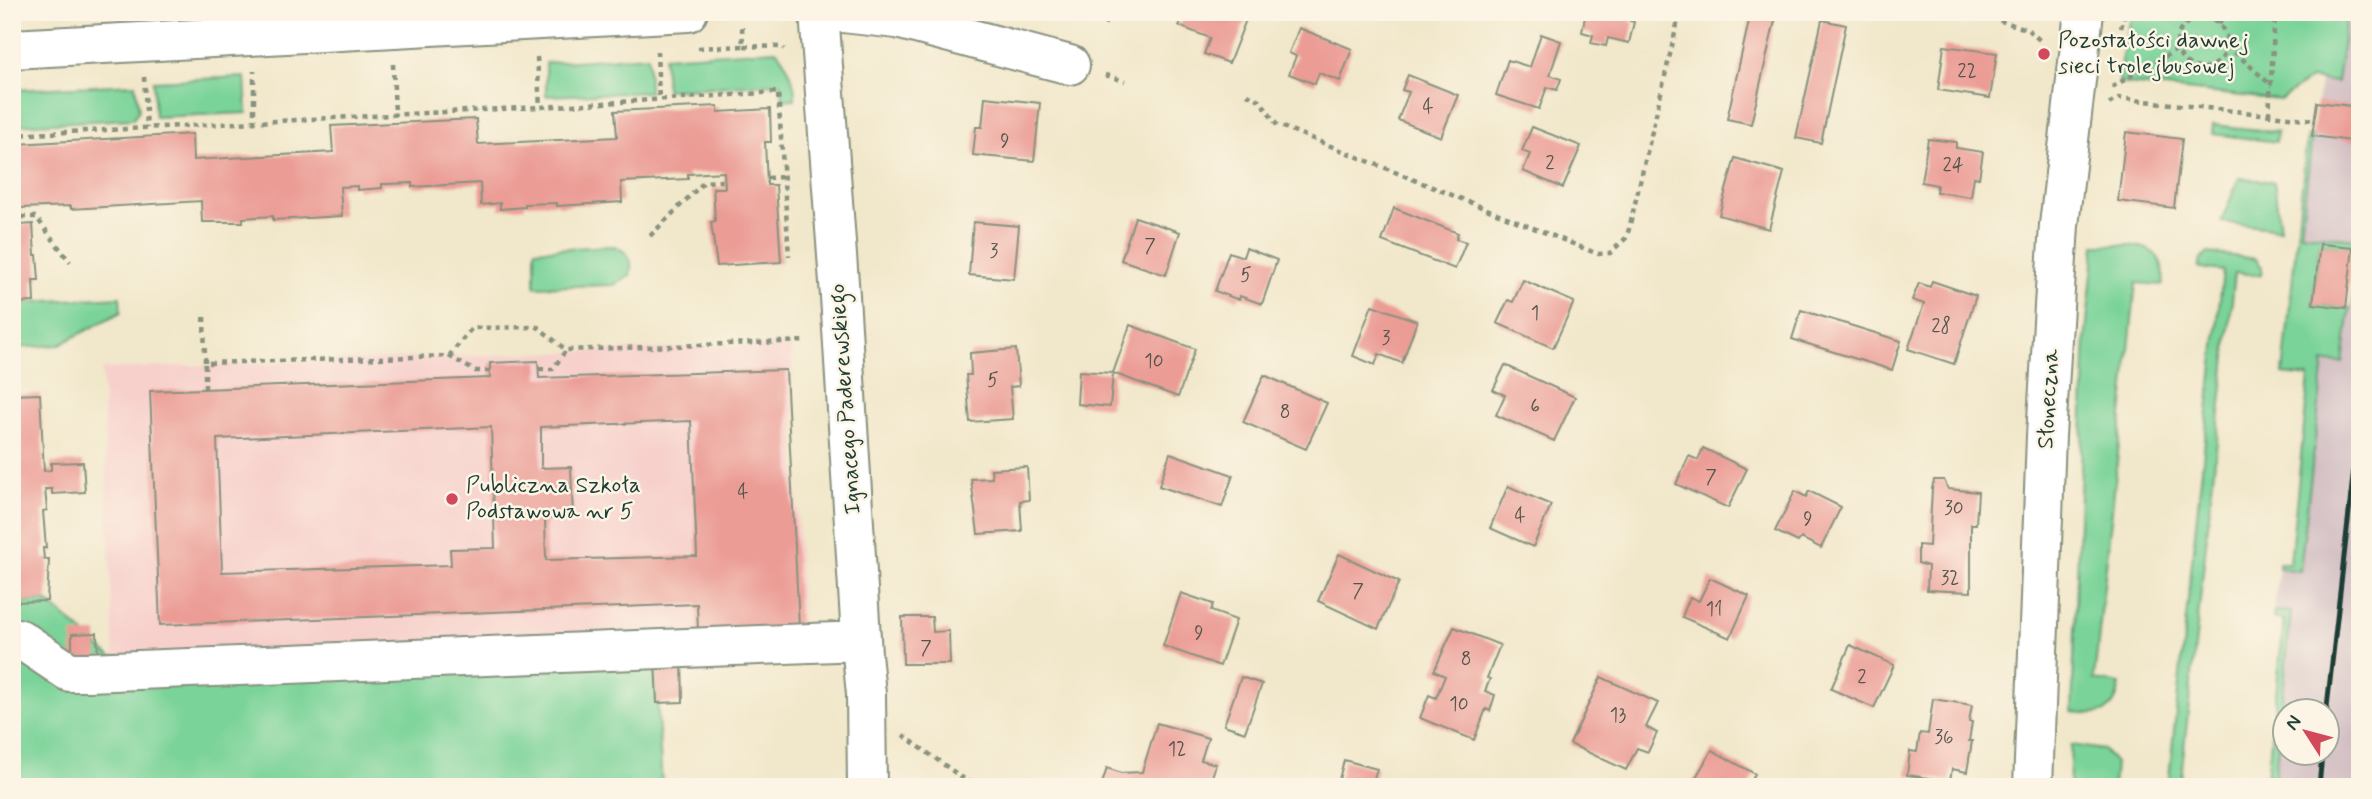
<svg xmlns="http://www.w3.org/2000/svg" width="2372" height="799" viewBox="0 0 2372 799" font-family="Mynerve,sans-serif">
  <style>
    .built { fill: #f7d0cc }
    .industrial { fill: #d2bec3; fill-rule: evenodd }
    .green { fill: #7ad399; stroke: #4c8866; stroke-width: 2 }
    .building { fill: #eb9c95; fill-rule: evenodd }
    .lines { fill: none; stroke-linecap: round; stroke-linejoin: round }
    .minor-casing { stroke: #88927f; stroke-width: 42 }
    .path { stroke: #88927f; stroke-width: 4.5; stroke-dasharray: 5 5; stroke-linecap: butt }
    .minor { stroke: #fff; stroke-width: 38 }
    .rail { stroke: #1f3d34; stroke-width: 5 }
    .poi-dot { fill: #d1495b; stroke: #fcf5e5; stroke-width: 2.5 }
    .labels { text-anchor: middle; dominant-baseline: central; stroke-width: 5; stroke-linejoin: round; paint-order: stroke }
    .number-label { font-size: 19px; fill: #52554c }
    .poi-label { font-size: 23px; fill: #1f3d34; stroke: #fcf5e5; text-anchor: start }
    .street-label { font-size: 23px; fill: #1f3d34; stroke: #fcf5e5 }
  </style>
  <rect width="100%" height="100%" fill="#fcf5e5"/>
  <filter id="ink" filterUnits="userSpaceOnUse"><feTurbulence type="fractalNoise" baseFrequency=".0143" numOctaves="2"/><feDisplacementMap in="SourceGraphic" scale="14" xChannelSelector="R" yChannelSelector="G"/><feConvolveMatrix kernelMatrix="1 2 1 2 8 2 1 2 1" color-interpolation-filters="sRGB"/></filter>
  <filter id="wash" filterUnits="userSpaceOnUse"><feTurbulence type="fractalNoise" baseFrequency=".00686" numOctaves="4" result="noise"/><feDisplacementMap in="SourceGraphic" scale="28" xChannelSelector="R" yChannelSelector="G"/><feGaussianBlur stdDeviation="1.57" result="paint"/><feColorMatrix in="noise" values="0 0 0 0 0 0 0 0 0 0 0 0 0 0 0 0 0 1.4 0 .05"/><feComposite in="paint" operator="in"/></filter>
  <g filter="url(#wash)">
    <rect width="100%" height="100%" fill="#f1e7ca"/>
    <path class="built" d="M791,344L802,629L114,656L102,369Z"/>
    <path class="industrial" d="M2347,12H2360V787H2274L2291,613L2274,611L2279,568L2300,571L2325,361L2343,363L2357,240L2301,233L2320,81L2337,82ZM2284,712H2326V754H2284Z"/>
    <path class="green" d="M2132,12H2347L2337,82L2310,79L2280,100L2119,83L2121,61Z
      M776,50C787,62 796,83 795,99L783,100L781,83L666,90L664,57Z
      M648,56L649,92L546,96V63Z
      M245,77L247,113L155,117L153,81Z
      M135,84L139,110L133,119L12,125V90Z
      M2213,125L2277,132L2276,142L2212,134Z
      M2307,136H2312L2301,233L2357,239L2356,248L2320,244L2313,304L2350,308L2343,363L2324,362L2300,571L2279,568V563H2290L2309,377L2283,374Z
      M2239,178L2274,182L2280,229L2221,222Z
      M2095,245C2128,246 2168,238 2163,285L2136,283L2094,680L2120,684C2115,716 2100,715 2072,712L2086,332Z
      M612,246C627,250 634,260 630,275L614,285L535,287V250Z
      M2208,253L2256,259L2262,267L2261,275L2235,273L2180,787H2168L2223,271L2198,268L2201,259Z
      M120,297L121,312L59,345L12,348V303Z
      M47,601L111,657L655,660L662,787H12V602Z
      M2274,611L2291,612L2274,787H2266L2284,620L2273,618Z
      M2071,745L2104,750L2115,763L2113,787H2069Z"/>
    <g id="blocks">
      <path class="building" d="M1070,12H1109L1106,24Z
        M1185,12H1249L1229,63L1204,54L1210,38L1179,26Z
        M1586,12H1632L1630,21L1634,22L1629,43L1608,38L1606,46L1591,43L1593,35L1582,32Z
        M1751,12H1777L1751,124L1727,119Z
        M1822,20L1846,25L1821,143L1796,138Z
        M1299,28L1352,49L1340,81L1319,73L1315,84L1289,74L1296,56L1289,53Z
        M1541,34L1561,41L1550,75L1561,79L1557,90L1547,87L1539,109L1496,95L1508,60L1530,67Z
        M1944,46L1997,53L1990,98L1938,90Z
        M1408,75L1458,95L1441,137L1398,120L1409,92L1402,90Z
        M985,97L1040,103L1034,161L973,155L976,127H982Z
        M2317,102L2360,107V142L2312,136Z
        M718,106V112L770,109L771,142H765L767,185H776L781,262L717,266L711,222L715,221L713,188H725L724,172L688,174V179L621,182L622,202L557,206V203L525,204V207L500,209V203L481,205L480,183L412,187V183L386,184H382V188L357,190V186L340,187L342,216L273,220V216L243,218V222H202L201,201L71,209V206L20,208L21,225L33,224L35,255H37L39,280H33L34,302L12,303V149L17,148V144L192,134L193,160L333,152L331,126L476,119L478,144L617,137L615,111Z
        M1532,127L1581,146L1563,188L1523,171L1530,154L1522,151Z
        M2126,132L2182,139L2174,208L2118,201Z
        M1928,139L1956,142V148L1983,152L1979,178L1974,177L1971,197L1936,192L1937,185L1921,182Z
        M1735,158L1784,172L1769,229L1719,215Z
        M1394,208L1458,233L1456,239L1466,242L1455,269L1382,241Z
        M1135,217L1180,232L1166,275L1121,260Z
        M973,222L1019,226L1014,279L969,275Z
        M2320,244L2353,247L2346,308L2313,304Z
        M1246,248L1277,260L1262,304L1240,296L1239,300L1215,291L1229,252L1243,257Z
        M1523,280L1574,302L1553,348L1497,323L1508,300L1513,302Z
        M1932,281L1976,296L1954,364L1908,349L1924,304L1912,300L1919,283L1930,287Z
        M1372,305L1417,321L1402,363L1379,354L1375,365L1353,356Z
        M1801,310L1901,341L1892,370L1792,339Z
        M1130,325L1195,349L1178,397L1113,373L1110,407L1077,404L1079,371L1113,373Z
        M1016,349L1019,386L1010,387L1013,419L970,422L966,375H971L970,353Z
        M538,361L539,378L786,370L799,627L698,632L697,604L160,625L150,391L490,378V363ZM691,421L697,556L546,560L545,518L573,516L571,467L541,468V427ZM491,427L495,548L450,549L451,565L222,572L217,439Z
        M1505,365L1575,397L1554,441L1496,415L1505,395L1493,390Z
        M1264,375L1327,403L1306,449L1243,422Z
        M40,394L44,471L51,470V463L83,462L85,492L52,494V489H45L47,510L43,511L46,548H43L44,559H49L47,601L12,602V395Z
        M1703,448L1747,469L1728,508L1676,484L1689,456L1698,460Z
        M1170,453L1233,475L1222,507L1159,486Z
        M1027,467L1029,500L1020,501L1022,531L978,534L971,479L992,478L991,469Z
        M1934,480H1944L1948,489L1978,492L1976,524H1971V592L1927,590L1928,566L1918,563V545L1929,546L1932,489Z
        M1508,486L1551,505L1533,547L1490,528Z
        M1795,491L1806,497L1809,491L1841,507L1821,548L1801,538L1798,542L1775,531Z
        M1339,554L1399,582L1378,629L1318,601Z
        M1710,578L1749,596L1730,638L1682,617L1690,597L1699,601Z
        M1181,593L1213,604L1211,611L1236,620L1220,666L1163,646Z
        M902,617H932L933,632L949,631L950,664H903Z
        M1454,627L1500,645L1487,678L1490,679L1485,691L1495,695L1490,711L1486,709L1474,740L1420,718L1429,695L1436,698L1445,676L1434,671Z
        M97,633L98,659L72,660V634Z
        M1850,645L1894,665L1874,708L1831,689Z
        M682,659L683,702L657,703L655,660Z
        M1241,677L1262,684L1245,732L1224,725Z
        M1601,677L1658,703L1646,727L1657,733L1648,752L1637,748L1626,770L1570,744Z
        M1933,699L1972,705L1969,722H1972L1969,741H1972L1967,772L1952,769L1950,781L1907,775L1910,751L1917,752L1920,733L1928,734Z
        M1157,723L1208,738L1201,760L1216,764L1209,787H1101L1107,768L1121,773L1142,772Z
        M1712,750L1755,774L1748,787H1690Z
        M1344,760L1377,769L1371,787H1337Z"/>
    </g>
  </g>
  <g filter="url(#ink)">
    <use href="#blocks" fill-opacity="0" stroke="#88927f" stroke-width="2"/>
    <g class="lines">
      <defs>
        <path id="minor" d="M819,12L840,296L862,654L866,694L867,787
          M834,12L897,19L1070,65
          M12,49L688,12
          M12,637L20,639L69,672H88L861,641
          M2033,787L2046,436L2059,225L2084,12"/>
      </defs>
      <use href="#minor" class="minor-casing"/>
      <path class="path" d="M1971,12L2027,29L2043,43
        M2191,12L2195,20
        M2177 43a25 25 0 1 1 50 0a25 25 0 1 1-50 0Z
        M2218,24L2229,12
        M742,27L743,46L782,47L784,49
        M2121,28L2125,12
        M2227,45L2272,86
        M698,48L743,46
        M657,51L659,101
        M537,57L540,107
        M393,64L395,115
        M1105,75L1125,81
        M144,77L147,128
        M2112,87L2178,49
        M1247,94L1260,100L1276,124L1598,254L1610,253L1626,238L1629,229L1680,12
        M2109,104L2118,98L2315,120
        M2269,115L2275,12
        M254,123V71
        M12,135L540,107L778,92L789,256
        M767,178L784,177
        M21,217H36L70,262
        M650,236L704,182L724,181
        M204,317L205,363
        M449,356L475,371H490
        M539,369H553L566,350
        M205,389V363L449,356L472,328L538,327L566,350L807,341
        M903,735L961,777L981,787"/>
      <use href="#minor" class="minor"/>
      <path class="rail" d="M2326,716L2360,415
        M2319,787L2322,754"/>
    </g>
  </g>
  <g class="poi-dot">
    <circle cx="2044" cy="54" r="7"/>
    <circle cx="452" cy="499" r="7"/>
  </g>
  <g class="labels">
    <g class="number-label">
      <text x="1967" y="71">22</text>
      <text x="1428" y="107">4</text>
      <text x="1005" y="141">9</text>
      <text x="1550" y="163">2</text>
      <text x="1953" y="165">24</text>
      <text x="1150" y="246">7</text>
      <text x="994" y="251">3</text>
      <text x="1246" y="275">5</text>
      <text x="1535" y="313">1</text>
      <text x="1941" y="326">28</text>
      <text x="1386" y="338">3</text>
      <text x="1154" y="361">10</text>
      <text x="993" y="380">5</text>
      <text x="1535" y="406">6</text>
      <text x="1285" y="412">8</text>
      <text x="1711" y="477">7</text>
      <text x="743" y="492">4</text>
      <text x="1954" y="508">30</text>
      <text x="1520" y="516">4</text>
      <text x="1808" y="519">9</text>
      <text x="1950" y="578">32</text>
      <text x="1358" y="591">7</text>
      <text x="1714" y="609">11</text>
      <text x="1199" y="633">9</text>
      <text x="926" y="648">7</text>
      <text x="1466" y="659">8</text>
      <text x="1862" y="677">2</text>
      <text x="1459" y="704">10</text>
      <text x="1618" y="715">13</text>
      <text x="1944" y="737">36</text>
      <text x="1177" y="749">12</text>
    </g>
    <g class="poi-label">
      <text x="2058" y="41">Pozostałości dawnej<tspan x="2058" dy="26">sieci trolejbusowej</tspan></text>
      <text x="466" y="486">Publiczna Szkoła<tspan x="466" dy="26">Podstawowa nr 5</tspan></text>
    </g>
    <g class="street-label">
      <text transform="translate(846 399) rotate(-94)">Ignacego Paderewskiego</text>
      <text transform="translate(2049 399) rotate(-87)">Słoneczna</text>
    </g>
  </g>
  <rect width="2372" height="799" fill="none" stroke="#fcf5e5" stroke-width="42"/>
  <g transform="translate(2306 732) rotate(306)"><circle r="33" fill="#fcf5e5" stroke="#a4ab9e" stroke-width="2"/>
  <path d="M0-5L12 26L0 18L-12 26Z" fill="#d1495b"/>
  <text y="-10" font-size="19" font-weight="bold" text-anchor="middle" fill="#1f3d34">N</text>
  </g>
</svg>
